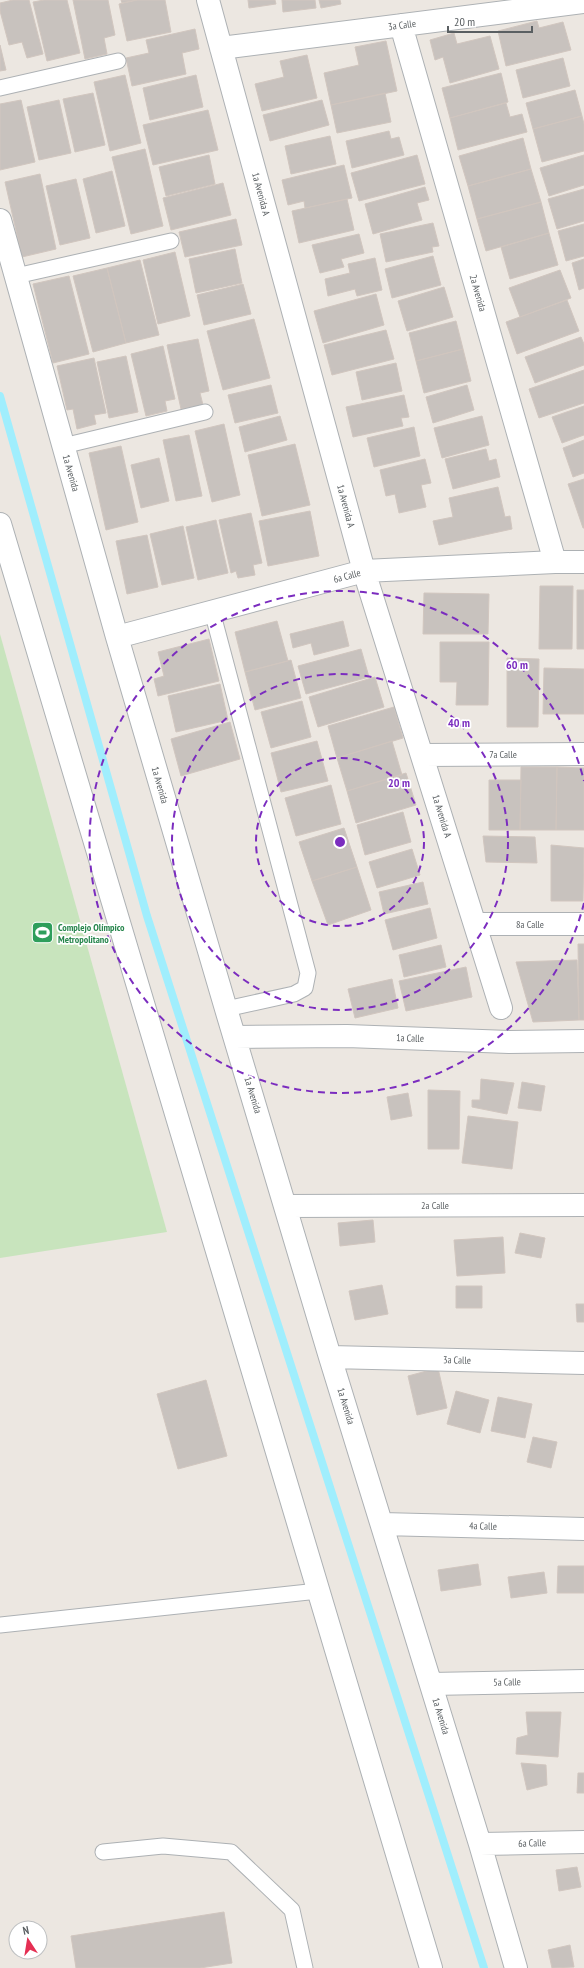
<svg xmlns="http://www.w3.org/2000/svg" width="584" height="1968" viewBox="0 0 584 1968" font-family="'PT Sans Narrow',sans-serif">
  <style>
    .green { fill: #c8e4bd }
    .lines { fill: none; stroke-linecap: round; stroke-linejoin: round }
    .stream { stroke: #a0eefd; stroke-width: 8 }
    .building { fill: #c8c2be; stroke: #d1c6bf }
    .lane-casing { stroke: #adb1b4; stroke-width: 17 }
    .street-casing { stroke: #adb1b4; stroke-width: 24 }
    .lane { stroke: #fff; stroke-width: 15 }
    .street { stroke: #fff; stroke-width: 22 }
    .ring { fill: none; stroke: #7b2cbf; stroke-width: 2; stroke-dasharray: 7 5 }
    .labels { text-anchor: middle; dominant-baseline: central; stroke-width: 3.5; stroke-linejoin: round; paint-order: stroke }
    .street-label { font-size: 10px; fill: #5a5f62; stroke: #fff }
    .leisure-label { font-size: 10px; font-weight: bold; fill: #27864d; stroke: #fff; text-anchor: start }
    .centre { fill: #7b2cbf; stroke: #fff; stroke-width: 2 }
    .ring-label { font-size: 12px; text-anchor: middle; font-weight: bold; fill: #7b2cbf; stroke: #fff; stroke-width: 3.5; stroke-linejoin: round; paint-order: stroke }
  </style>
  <rect width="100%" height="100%" fill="#ece7e1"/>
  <path class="green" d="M0,634L167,1232L0,1258Z"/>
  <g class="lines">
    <path class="stream" d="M0,396L147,916L484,1968"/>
  </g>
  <path class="building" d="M13,0H29L43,54L27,58L22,42L9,45L0,11V3Z
    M44,0H67L80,53L47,61L33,2Z
    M73,0H108L115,35L104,38L107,54L85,59Z
    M121,0H137L122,3Z
    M137,0H165L171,32L127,41L119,4Z
    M248,0H275L276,4L249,8Z
    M282,0H315L316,8L283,12Z
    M319,0H340L341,4L321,8Z
    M537,21L539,28L563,22L571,50L506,66L498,31Z
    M195,29L199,49L182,53L186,74L132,86L126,58L149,53L146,40Z
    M454,33L457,44L490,36L499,69L450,83L443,57L435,60L430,40Z
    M386,41L397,91L331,105L324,73L359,65L355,47Z
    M0,45L6,70L0,71Z
    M307,55L317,98L262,111L255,84L284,77L280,61Z
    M563,58L570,86L523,98L516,70Z
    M501,73L508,102L450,118L442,88Z
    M125,75L141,143L110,151L94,82Z
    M196,75L203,107L150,120L143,88Z
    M575,90L582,116L533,129L526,103Z
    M93,93L105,145L75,152L63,99Z
    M385,93L391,122L337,133L331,105Z
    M21,100L35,162L0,170V104Z
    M59,100L71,153L39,160L27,107Z
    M322,100L329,125L270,141L263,115Z
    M506,103L510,117L522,114L527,132L458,150L450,118Z
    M208,110L218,150L153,165L143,125Z
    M582,116L584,124V151L542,162L533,129Z
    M389,131L391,139L399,137L404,155L352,168L346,141Z
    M330,136L336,164L291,174L285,146Z
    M523,138L531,169L468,186L459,156Z
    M145,149L163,226L131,234L112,157Z
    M209,155L215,184L166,196L159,167Z
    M417,155L425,184L359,201L351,173Z
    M584,155V185L549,196L540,168Z
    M344,165L352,198L305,208L304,201L288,205L282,180Z
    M531,169L541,202L477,219L468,186Z
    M112,171L125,226L96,233L83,179Z
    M40,174L56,249L22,257L5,182Z
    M76,179L90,238L60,245L46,186Z
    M223,183L231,215L171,230L163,198Z
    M425,187L429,200L417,203L422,220L373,234L365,204Z
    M584,189V221L557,229L548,199Z
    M347,199L354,230L299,243L292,211Z
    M541,202L549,233L486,251L477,219Z
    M236,219L242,245L185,257L179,232Z
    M433,223L439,246L432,247L433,252L386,262L380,234Z
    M584,224V256L566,261L558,231Z
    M549,233L558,265L510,279L501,247Z
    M359,234L364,253L341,259L344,267L320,273L312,245Z
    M235,249L242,283L196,293L189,259Z
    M175,252L190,316L158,324L143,260Z
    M433,256L441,285L392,298L385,269Z
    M375,258L382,290L357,296L355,289L328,296L325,279L350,273L348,264Z
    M584,259V288L579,290L572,263Z
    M140,260L159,335L126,343L107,268Z
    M107,268L126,343L93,352L73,276Z
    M560,270L571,298L520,317L509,288Z
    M69,276L89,354L53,363L33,284Z
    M243,284L251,314L204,325L197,295Z
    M444,287L453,317L407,331L398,301Z
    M376,294L384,325L323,343L314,311Z
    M567,300L579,331L517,354L506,322Z
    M254,319L270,378L223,390L207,331Z
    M456,321L463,349L416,361L409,333Z
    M386,330L394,359L332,375L324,345Z
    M581,337L584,344V365L535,383L525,357Z
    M198,339L209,391L200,393L203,405L181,409L167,345Z
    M163,346L175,399L165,401L167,411L146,416L131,354Z
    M463,349L471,381L424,393L416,361Z
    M126,356L138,412L109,418L97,362Z
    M94,358L106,413L94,415L96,424L77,429L73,409L67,410L57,366Z
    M396,363L402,391L362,400L356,372Z
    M584,370V403L539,418L529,389Z
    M271,385L278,413L235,423L228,395Z
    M467,385L474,410L433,423L426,397Z
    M404,395L409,417L401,418L403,426L353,437L346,407Z
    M584,406V435L562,443L552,417Z
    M280,416L287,440L245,452L239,427Z
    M482,416L489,445L442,458L434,428Z
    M224,424L240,495L212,502L195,431Z
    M414,427L420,456L374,467L367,438Z
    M189,435L202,496L176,501L163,440Z
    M584,440V473L573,477L563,448Z
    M295,444L310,505L262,516L248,455Z
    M121,446L138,522L106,530L89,453Z
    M486,449L489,461L496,459L500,477L453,489L445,459Z
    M159,458L169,501L141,508L131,465Z
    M425,459L431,483L421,485L426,507L399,513L395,494L386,496L380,470Z
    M584,479V528H583L568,484Z
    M498,487L505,517L510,516L512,529L439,545L433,521L453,517L449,498Z
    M310,511L319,556L268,566L259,521Z
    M251,513L262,563L253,565L255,575L238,578L236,571L231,573L219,520Z
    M216,520L228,573L198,580L186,527Z
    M183,526L194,578L162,585L150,534Z
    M147,535L158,587L127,594L116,541Z
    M540,586H573L572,649H539Z
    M577,590H584V649H577Z
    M424,593L489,594L488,634H423Z
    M277,621L288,661L245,672L235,632Z
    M343,621L349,646L314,655L311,643L293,648L290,634Z
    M209,639L219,681L158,696L154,679L164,676L158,652Z
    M440,642H489L488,705H456L457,682H440Z
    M361,649L369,677L306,694L298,666Z
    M507,658L539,659L538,727H507Z
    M291,660L301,698L255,710L245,672Z
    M544,668L584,669V714H543Z
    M375,677L384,707L318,727L309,697Z
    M220,684L228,720L176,732L168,696Z
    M302,701L311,737L271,748L261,712Z
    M394,707L403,738L337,758L328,726Z
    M230,722L240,759L181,776L171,739Z
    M317,741L328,781L281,792L271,753Z
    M392,741L402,775L347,791L337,758Z
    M521,767H557L556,830H520Z
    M557,767L584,768V830H556Z
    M406,773L416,805L356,823L347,791Z
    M489,780H521L520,830H489Z
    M331,785L341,824L296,836L285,798Z
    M403,812L411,842L365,855L357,825Z
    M344,828L357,867L312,881L299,842Z
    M483,836L535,837L537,863L486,862Z
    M551,845L584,848L583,901H551Z
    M412,849L420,875L377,888L369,862Z
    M357,867L371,910L328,925L312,881Z
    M423,882L428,904L384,914L379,892Z
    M430,908L437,938L393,950L385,920Z
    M578,944H584V1020H579Z
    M441,945L446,967L404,977L399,955Z
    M577,960L579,1020L533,1022L516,962Z
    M466,967L472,997L406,1011L399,981Z
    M392,979L398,1008L355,1018L348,989Z
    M481,1079L514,1083L507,1114L472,1107V1100H480Z
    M522,1082L545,1086L541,1111L518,1108Z
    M428,1090L460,1091L459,1149H428Z
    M408,1093L412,1116L391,1120L387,1097Z
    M468,1116L518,1122L512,1169L462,1163Z
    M373,1220L375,1242L340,1246L338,1223Z
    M520,1233L545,1238L541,1258L515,1253Z
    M503,1237L505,1273L457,1276L454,1240Z
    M382,1285L388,1314L355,1320L349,1291Z
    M456,1286H482V1308H456Z
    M576,1304H584V1322H577Z
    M438,1368L447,1408L417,1415L408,1376Z
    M206,1380L227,1456L178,1469L157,1394Z
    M456,1391L489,1400L480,1433L447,1424Z
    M498,1397L532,1404L525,1438L491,1431Z
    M533,1437L557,1442L551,1468L527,1462Z
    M478,1564L481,1585L441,1591L438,1570Z
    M558,1566H584V1593H557Z
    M544,1572L547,1593L511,1598L508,1577Z
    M526,1712H561L558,1757L516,1754L517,1738L528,1735Z
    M521,1763L546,1765L547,1785L527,1790Z
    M578,1773H584V1793H577Z
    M577,1867L581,1887L559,1891L556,1870Z
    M224,1912L232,1963L200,1968H76L71,1936Z
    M570,1945L574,1967L552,1968L548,1950Z"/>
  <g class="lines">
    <defs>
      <path id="lane" d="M0,88L118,61
        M16,276L171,241
        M63,446L205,412
        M212,611L308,973L305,988L294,994L226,1009
        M0,1625L318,1591
        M103,1852L163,1846L231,1852L292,1910L305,1968"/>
      <path id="street" d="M208,0L364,571L501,1008
        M401,25L555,562
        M221,48L584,2
        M0,220L117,637L226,1009L330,1357L480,1844L516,1968
        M0,524L431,1968
        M117,637L364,571L555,562H584
        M423,755L584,754
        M475,924H584
        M235,1037L347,1036L509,1042L584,1041
        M285,1206L584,1205
        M330,1357L584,1363
        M382,1524L584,1529
        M431,1684L584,1681
        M480,1844L584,1842"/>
    </defs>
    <use href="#lane" class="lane-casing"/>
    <use href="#street" class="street-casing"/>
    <use href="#lane" class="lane"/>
    <use href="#street" class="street"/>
  </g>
  <g class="ring">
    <circle cx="340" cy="842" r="84"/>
    <circle cx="340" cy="842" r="168"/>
    <path d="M584 903A251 251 0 1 1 584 781"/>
  </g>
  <defs>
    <symbol id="stadium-square" viewBox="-11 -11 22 22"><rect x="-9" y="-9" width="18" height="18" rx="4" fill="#2e9e5b" stroke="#fff"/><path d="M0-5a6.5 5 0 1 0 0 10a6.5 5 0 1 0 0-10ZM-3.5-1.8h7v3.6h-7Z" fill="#fff"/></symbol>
  </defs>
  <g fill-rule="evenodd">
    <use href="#stadium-square" x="30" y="920" width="25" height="25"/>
  </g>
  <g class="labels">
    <g class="street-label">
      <text transform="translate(402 25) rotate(-7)">3a Calle</text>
      <text transform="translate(261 194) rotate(75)">1a Avenida A</text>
      <text transform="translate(478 293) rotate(74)">2a Avenida</text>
      <text transform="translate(71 473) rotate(74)">1a Avenida</text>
      <text transform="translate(346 506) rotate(75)">1a Avenida A</text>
      <text transform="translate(347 576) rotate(-15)">6a Calle</text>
      <text x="503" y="754">7a Calle</text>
      <text transform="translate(160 785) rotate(74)">1a Avenida</text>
      <text transform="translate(442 816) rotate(73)">1a Avenida A</text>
      <text x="530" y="924">8a Calle</text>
      <text transform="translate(410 1038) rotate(2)">1a Calle</text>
      <text transform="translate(253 1095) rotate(73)">1a Avenida</text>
      <text x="435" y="1205">2a Calle</text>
      <text transform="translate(457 1360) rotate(1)">3a Calle</text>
      <text transform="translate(346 1406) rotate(73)">1a Avenida</text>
      <text transform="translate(483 1526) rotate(1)">4a Calle</text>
      <text transform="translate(507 1682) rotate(-1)">5a Calle</text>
      <text transform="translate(441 1716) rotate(73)">1a Avenida</text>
      <text transform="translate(532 1843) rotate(-2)">6a Calle</text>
    </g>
    <g class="leisure-label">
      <text x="58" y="927">Complejo Olímpico<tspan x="58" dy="12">Metropolitano</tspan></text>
    </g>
  </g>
  <circle cx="340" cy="842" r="6" class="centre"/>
  <g class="ring-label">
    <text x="517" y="669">60 m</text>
    <text x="459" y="727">40 m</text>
    <text x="399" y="787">20 m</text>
  </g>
  <g transform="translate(28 1940) rotate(348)"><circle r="19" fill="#ffffff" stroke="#bdbfc0"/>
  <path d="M0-3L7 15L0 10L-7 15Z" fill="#e52f53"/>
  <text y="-6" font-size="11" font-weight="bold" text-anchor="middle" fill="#5a5f62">N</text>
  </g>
  <path d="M448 26v6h84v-6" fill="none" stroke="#5a5f62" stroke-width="2"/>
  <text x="454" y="26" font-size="12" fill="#5a5f62" stroke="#ffffff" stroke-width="3" paint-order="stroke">20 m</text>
</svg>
